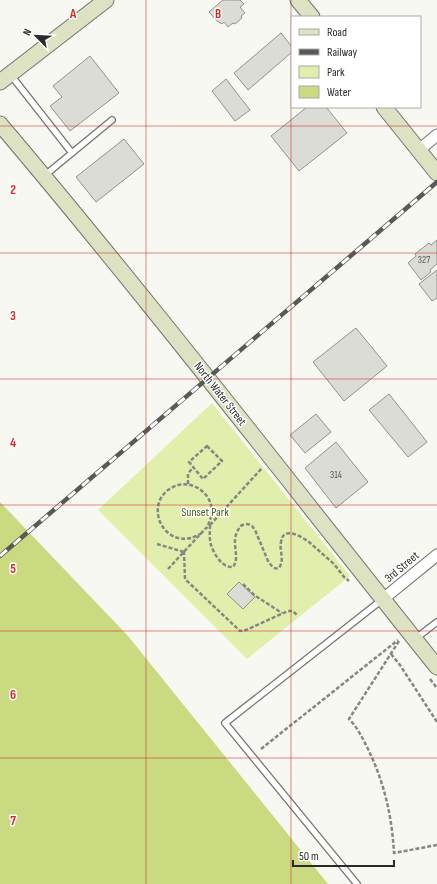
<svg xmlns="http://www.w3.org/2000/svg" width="437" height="884" viewBox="0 0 437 884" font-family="'Sofia Sans Condensed',sans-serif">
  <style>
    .green { fill: #e1efad }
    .water { fill: #c9da80 }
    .building { fill: #dbdcd6; stroke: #90928c }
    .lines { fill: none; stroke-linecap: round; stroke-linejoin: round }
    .lane-casing { stroke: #73746f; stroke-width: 8 }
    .street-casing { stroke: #73746f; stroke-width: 13 }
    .secondary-casing { stroke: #73746f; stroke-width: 17 }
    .path { stroke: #868783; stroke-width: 2.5; stroke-dasharray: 4 2; stroke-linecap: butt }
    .lane { stroke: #fff; stroke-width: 5.5 }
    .street { stroke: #fff; stroke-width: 11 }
    .secondary { stroke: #dce2c2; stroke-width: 15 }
    .rail-casing { stroke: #595956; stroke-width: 4.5 }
    .rail { stroke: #fff; stroke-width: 3; stroke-dasharray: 9; stroke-linecap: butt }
    .grid { fill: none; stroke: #d62828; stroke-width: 1; stroke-opacity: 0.55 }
    .labels { text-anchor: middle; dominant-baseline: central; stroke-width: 3; stroke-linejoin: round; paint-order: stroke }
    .number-label { font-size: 10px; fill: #565654 }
    .street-label { font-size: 12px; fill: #2a2a28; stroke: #fff }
    .park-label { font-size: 12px; fill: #4e5817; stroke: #fff }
    .grid-label { font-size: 13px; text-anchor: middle; font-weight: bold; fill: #d62828; stroke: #fff; stroke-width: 3; stroke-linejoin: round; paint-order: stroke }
  </style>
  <rect width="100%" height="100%" fill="#f7f8f2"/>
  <path class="green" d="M212,403L350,576L247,659L98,510Z"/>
  <path class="water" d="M0,502L128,636L328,884H0Z"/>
  <path class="building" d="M223,0H240L244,4L240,7L245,13L241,16L242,18L235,24L233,23L228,27L224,22L222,24L217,21L209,12Z
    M281,33L292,47V52L248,90L234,73Z
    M90,56L119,93L70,131L50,106L62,97L53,86Z
    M226,79L250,110L235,121L212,91Z
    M307,107H326L347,133L299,171L271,136Z
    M124,139L144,164L96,202L76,177Z
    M437,240V264L430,270L431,272L421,280L408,263L416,256L415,254L429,243L431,245Z
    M437,270V298L432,301L419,284Z
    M356,328L387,366L344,401L313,362Z
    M389,394L427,442L408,457L369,410Z
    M316,414L331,432L305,453L290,435Z
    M336,442L368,482L336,508L305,468Z
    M239,582L255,597L243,609L227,594Z"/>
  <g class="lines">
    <defs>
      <path id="lane" d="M10,74L72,153
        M44,176L112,120
        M415,639L437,622
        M357,884L225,723L383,599"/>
      <path id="street" d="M419,150L437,135
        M383,599L437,555"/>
      <path id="secondary" d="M298,0L312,17
        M0,82L106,0
        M384,107L437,173
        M0,124C150,301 292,486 437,667"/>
    </defs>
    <use href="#lane" class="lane-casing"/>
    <use href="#street" class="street-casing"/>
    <use href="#secondary" class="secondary-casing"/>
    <path class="path" d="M207,446L222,461L203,479L189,462Z
      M188,484V474L193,467
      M210,525C210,532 209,538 211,545C214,554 222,568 233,567C242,555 227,540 242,525L248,524L252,526L255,530L268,561C271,565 274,570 279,568C285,559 279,551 281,542C283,525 302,537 309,542L334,564L344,577L349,581
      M210,525L262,468
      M202,533C198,535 194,537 191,538C160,545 144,501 173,487C190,478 212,492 212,512C211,518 209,523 206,529
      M157,544L184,552
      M184,551L185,579L240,631L246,630L288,611H293L298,616
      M168,569L206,528
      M243,584L254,595L282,613
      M399,641L349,719C357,727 362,737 367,747C384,781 392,816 394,853L437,845
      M391,654L400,665L437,722
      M430,679L437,688
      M261,749L398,640"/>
    <use href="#lane" class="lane"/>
    <use href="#street" class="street"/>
    <use href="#secondary" class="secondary"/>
    <defs>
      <path id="rail" d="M0,556L437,182"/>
    </defs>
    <use href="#rail" class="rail-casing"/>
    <use href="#rail" class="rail"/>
  </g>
  <path class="grid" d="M146,0V884M291,0V884M0,126H437M0,253H437M0,379H437M0,505H437M0,631H437M0,758H437"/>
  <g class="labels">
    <g class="number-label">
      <text x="424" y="260">327</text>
      <text x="336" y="475">314</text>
    </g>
    <g class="street-label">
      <text transform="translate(220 394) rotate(52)">North Water Street</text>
      <text transform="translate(402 567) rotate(-40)">3rd Street</text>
    </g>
    <g class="park-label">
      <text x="205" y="512">Sunset Park</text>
    </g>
  </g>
  <g class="grid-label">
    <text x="73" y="18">A</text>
    <text x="218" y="18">B</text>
    <text x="13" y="194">2</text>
    <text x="13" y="320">3</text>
    <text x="13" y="447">4</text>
    <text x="13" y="573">5</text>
    <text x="13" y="699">6</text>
    <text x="13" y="825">7</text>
  </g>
  <rect x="291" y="16" width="130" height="92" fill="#ffffff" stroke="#aaaaa9"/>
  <rect x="299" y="29" width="20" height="6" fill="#dce2c2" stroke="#aaaaa9"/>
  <text x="327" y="36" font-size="12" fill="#2a2a28">Road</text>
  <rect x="299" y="49" width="20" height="6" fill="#595956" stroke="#aaaaa9"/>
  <text x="327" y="56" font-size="12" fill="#2a2a28">Railway</text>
  <rect x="299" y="66" width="20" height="12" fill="#e1efad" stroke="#aaaaa9"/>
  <text x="327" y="76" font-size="12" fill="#2a2a28">Park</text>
  <rect x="299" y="86" width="20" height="12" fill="#c9da80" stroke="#aaaaa9"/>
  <text x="327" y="96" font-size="12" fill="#2a2a28">Water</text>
  <g transform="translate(36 36) rotate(294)" stroke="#ffffff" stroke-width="3" paint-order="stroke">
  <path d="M0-3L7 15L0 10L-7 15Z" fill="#2a2a28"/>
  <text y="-6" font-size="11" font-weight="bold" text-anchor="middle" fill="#2a2a28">N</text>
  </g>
  <path d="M293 860v6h101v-6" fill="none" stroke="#2a2a28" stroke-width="2"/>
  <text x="299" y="860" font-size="12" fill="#2a2a28" stroke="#ffffff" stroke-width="3" paint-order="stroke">50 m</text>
</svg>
